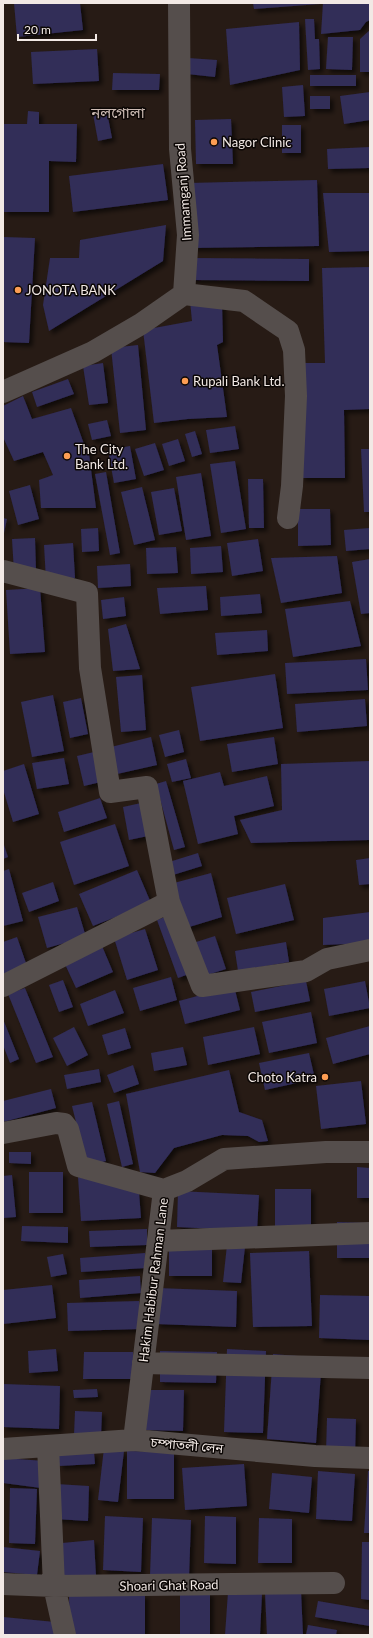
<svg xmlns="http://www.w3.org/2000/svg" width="373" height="1638" viewBox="0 0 373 1638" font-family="Lato,'Noto Sans Bengali',sans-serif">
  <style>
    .building { fill: #312d59; filter: url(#shadow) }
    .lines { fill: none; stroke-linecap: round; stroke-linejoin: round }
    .minor { stroke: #554e4c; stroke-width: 22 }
    .poi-dot { fill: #fc9d53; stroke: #0c0705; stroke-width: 1.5 }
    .labels { text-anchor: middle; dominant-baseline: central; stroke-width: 3; stroke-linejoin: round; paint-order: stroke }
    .poi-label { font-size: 13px; fill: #f2e9e5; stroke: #0c0705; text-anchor: start }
    .street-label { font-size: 13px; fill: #f2e9e5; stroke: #0c0705 }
    .quarter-label { font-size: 15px; fill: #cdbcb4; stroke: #0c0705 }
  </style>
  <defs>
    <filter id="shadow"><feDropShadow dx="3.5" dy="3.5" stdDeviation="2" flood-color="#0009"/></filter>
  </defs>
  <rect width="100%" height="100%" fill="#271b15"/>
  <path class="building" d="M14,3H80L83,30L17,37Z
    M253,3H320V4L254,9Z
    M323,3H370V20L366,22L360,30L321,34Z
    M305,19H314L315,39H319L320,69L308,70Z
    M299,22L300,70L230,85L226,29Z
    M370,30V72H360V39Z
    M328,37H353L352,70L326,69Z
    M97,49L99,81L33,84L31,52Z
    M188,58L217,60L215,77L187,74Z
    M113,73L160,74L159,90H112Z
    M310,75H356V86H310Z
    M303,85L305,116L284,117L282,87Z
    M370,92V120L344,124L340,96Z
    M310,96H330V109H310Z
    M28,111L39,112V124H77L76,162L49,161V212H3V124H27Z
    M107,112L112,138L98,141L93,114Z
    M231,119L233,164H196L195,120Z
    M282,125H301V153H282Z
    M370,147V168L328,169L327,149Z
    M163,164L168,200L73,212L69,176Z
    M317,180L319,246L191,248L189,183Z
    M323,193H370V251L329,252Z
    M166,225L163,261L49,331L43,305L50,258H79L80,240Z
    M3,237L35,238L29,343L3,342Z
    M190,258L309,259V281L189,280Z
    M370,267V409L344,410L345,478H301L299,363H325L322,268Z
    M190,301L222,303L223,342L217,345L227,417L188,419L154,423L143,330L192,321Z
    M138,345L146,430L120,433L111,348Z
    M103,363L108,403L89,405L83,366Z
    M68,379L74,394L37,407L32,392Z
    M23,396L32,419L71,408L84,444L88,446L96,508H41L39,480L53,475L43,452L14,461L3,437V406Z
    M107,420L111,436L92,440L88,424Z
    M235,426L239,449L210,453L206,430Z
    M195,431L202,454L192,457L185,434Z
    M178,439L185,461L169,466L162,444Z
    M155,443L164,470L144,476L135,449Z
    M130,446L136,479L114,483L108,450Z
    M361,449H370V512H364Z
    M235,461L246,529L221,533L210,464Z
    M106,472L120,553L110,555L95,474Z
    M201,473L211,536L186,540L176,477Z
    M248,479H263L264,528H249Z
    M30,485L39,519L18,525L9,491Z
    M142,487L155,540L134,545L121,492Z
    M174,488L182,531L159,535L151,492Z
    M298,509H330L331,545L298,546Z
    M3,518L7,519L4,533H3Z
    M98,528L99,551L82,552L81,529Z
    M370,528V549L346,551L344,530Z
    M35,538L36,571L14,572L12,539Z
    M258,539L263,571L232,576L227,543Z
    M73,543L75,578L46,580L44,545Z
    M221,546L223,572L191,574L190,548Z
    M176,547L178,573L147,574L146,548Z
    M337,556L342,593L281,603L271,558Z
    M370,559V613L361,614L352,562Z
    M130,564L131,586L98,588L97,566Z
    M206,586L208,610L160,614L157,588Z
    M40,588L45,652L10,654L6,590Z
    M260,594L262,613L221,616L220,597Z
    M124,597L126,616L103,619L101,600Z
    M350,601L361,646L293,657L285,609Z
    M126,624L140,669L113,671L108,629Z
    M267,630L268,651L217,655L215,633Z
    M366,659L368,690L287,694L285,663Z
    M275,674L283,728L200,741L191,687Z
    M142,675L146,730L121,732L116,677Z
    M53,695L64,751L32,757L21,702Z
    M81,698L88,734L70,738L63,702Z
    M365,699L367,726L297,732L295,704Z
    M179,730L184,752L165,757L159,735Z
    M151,737L157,765L117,774L111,747Z
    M274,737L278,764L232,772L227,744Z
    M94,752L101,782L84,786L77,756Z
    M64,758L69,784L37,789L32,763Z
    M186,759L191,778L172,782L167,764Z
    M370,761V840L251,843L240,820L282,810L281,764Z
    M24,764L39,814L13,822L3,789V771Z
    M220,772L224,786L267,776L274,806L234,816L238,834L198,844L183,781Z
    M166,781L185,847L174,850L156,784Z
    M100,798L107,818L64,832L58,812Z
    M141,803L148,836L129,840L123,807Z
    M115,824L129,866L74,885L60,842Z
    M3,842L8,857L3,859Z
    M198,853L202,866L173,875L169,862Z
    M370,858V884L359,885L356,860Z
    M9,869L23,921L3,926V871Z
    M137,870L151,903L93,926L79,894Z
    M211,873L222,917L186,928L174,883Z
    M53,882L59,901L29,912L22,893Z
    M285,884L294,920L236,934L227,898Z
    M77,907L86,937L47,948L38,917Z
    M370,912V943L323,945V918Z
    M172,914L192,973L178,978L157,920Z
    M145,929L158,970L127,980L114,938Z
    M215,936L226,969L204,976L193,943Z
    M17,937L27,966L3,974V942Z
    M286,942L289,962L238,971L235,951Z
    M102,946L113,972L76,988L64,962Z
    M171,977L177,1000L140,1011L133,988Z
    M63,980L73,1007L59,1012L49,985Z
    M306,981L310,1001L255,1012L251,992Z
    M365,981L370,1008L329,1016L324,989Z
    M234,986L240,1010L185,1024L179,1001Z
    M25,988L53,1057L36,1063L8,994Z
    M115,990L124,1013L88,1026L80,1004Z
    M311,1012L317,1043L269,1053L262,1022Z
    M3,1019L19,1059L10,1063L3,1045Z
    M370,1026V1054L333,1064L326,1038Z
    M74,1027L88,1055L67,1066L53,1038Z
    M254,1027L260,1054L208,1065L203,1037Z
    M125,1028L131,1048L108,1055L102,1035Z
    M183,1047L187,1065L154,1071L151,1053Z
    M309,1053L315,1079L265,1090L259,1063Z
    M133,1065L139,1084L114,1093L107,1075Z
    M99,1069L101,1082L67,1089L64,1075Z
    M229,1070L239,1112L262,1120L268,1141L259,1142L248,1136L222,1135L174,1148L155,1173L140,1172L126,1094Z
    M361,1081L366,1124L321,1129L316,1086Z
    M51,1089L56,1108L3,1122V1101Z
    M119,1101L133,1164L122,1167L107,1104Z
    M92,1102L106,1161L87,1166L72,1106Z
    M9,1152H31V1164L9,1163Z
    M357,1167L370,1168V1198H357Z
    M29,1172H63V1213H29Z
    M12,1175L16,1217L3,1218V1176Z
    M78,1177L139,1192L141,1218L81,1221Z
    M275,1189H311V1236H275Z
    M178,1191L259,1195L257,1231L177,1227Z
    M337,1222L370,1223V1258H337Z
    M22,1226L68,1227V1243L21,1241Z
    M147,1229V1245L90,1247L89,1231Z
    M227,1245L245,1247L241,1283L223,1282Z
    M169,1247L212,1248V1276H169Z
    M309,1251L312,1326L253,1327L250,1253Z
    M145,1253L146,1268L81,1272L80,1258Z
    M63,1254L67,1274L51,1277L47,1257Z
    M140,1276L141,1293L80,1298L79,1280Z
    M52,1285L56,1318L3,1324V1290Z
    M157,1288L237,1291L236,1327L156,1324Z
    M320,1295L370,1296V1340L319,1338Z
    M139,1301L141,1329L68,1331L67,1303Z
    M56,1349L58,1371L29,1373L28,1351Z
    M227,1349L266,1351L263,1433L224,1432Z
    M160,1351L217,1352L216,1383L160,1382Z
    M84,1352H133L134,1379H83Z
    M273,1354L322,1358L316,1443L267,1439Z
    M3,1384L60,1386L59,1429L3,1427Z
    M97,1389L98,1397L74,1398L73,1390Z
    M146,1390H184L183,1431L146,1430Z
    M75,1411L102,1412L101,1436L74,1435Z
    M327,1418L356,1419L355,1454L326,1453Z
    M104,1448L124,1451L118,1502L98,1500Z
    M127,1451L174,1452V1499H127Z
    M94,1452L95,1464L59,1466V1455Z
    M3,1458L45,1461L41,1488L3,1483Z
    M244,1464L247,1506L185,1510L182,1468Z
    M318,1471L355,1474L352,1521L316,1519Z
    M368,1471H370V1533H364Z
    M272,1473L312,1477L309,1513L269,1509Z
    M56,1484L89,1486L88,1521L55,1519Z
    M10,1488L37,1489L35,1544L9,1543Z
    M105,1516L143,1518L141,1572L103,1570Z
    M205,1516L236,1517V1564L204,1563Z
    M152,1518L191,1520L189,1578L150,1576Z
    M259,1518L292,1519V1563H258Z
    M94,1540L96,1576L64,1578L62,1543Z
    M362,1542H370V1600L361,1599Z
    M3,1547L40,1551L37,1575L3,1572Z
    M301,1591L303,1635H267L265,1592Z
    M180,1592H210V1635H180Z
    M228,1592L262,1594L260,1635H225Z
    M145,1594V1634L70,1635L69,1596Z
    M318,1601L370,1610V1626L315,1617Z
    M3,1617L55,1622L54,1635H3Z
    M308,1625L337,1630L336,1635H306Z"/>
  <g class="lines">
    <path class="minor" d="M184,294L244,301L288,331L294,350L296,396L292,486L288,518
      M3,392L93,352L141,324L184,294L188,235L180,149L179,3
      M3,571L87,593L90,668L110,792L147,787L169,902
      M3,986L169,902L202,986L306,971L327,959L370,950
      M3,1133L56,1123L64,1124L68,1129L78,1166L164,1190
      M158,1241L370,1233
      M143,1363L370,1368
      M134,1440L164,1190L187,1181L224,1159L326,1152H370
      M48,1446L54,1586L65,1635
      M3,1449L134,1440L315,1456L370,1458
      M3,1584L54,1586L334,1583"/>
  </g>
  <g class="poi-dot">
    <circle cx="214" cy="142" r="4"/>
    <circle cx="18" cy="290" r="4"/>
    <circle cx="185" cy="381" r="4"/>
    <circle cx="67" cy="456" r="4"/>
    <circle cx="325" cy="1077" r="4"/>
  </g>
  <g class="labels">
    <g class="poi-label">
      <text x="222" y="142">Nagor Clinic</text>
      <text x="26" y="290">JONOTA BANK</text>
      <text x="193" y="381">Rupali Bank Ltd.</text>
      <text x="75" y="449">The City<tspan x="75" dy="15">Bank Ltd.</tspan></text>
      <text x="317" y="1077" text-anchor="end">Choto Katra</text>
    </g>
    <g class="street-label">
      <text transform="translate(183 192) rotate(-94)">Immamganj Road</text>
      <text transform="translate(153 1280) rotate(-83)">Hakim Habibur Rahman Lane</text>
      <text transform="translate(187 1445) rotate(5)">চম্পাতলী লেন</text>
      <text transform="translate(169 1585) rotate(-1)">Shoari Ghat Road</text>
    </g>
    <g class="quarter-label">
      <text x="118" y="112">নলগোলা</text>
    </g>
  </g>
  <rect width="373" height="1638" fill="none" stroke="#f2e9e5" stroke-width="8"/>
  <path d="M18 34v6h78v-6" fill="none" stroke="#f2e9e5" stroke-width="2"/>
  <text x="24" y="34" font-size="12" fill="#f2e9e5" stroke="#0c0705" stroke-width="3" paint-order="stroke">20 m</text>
</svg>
